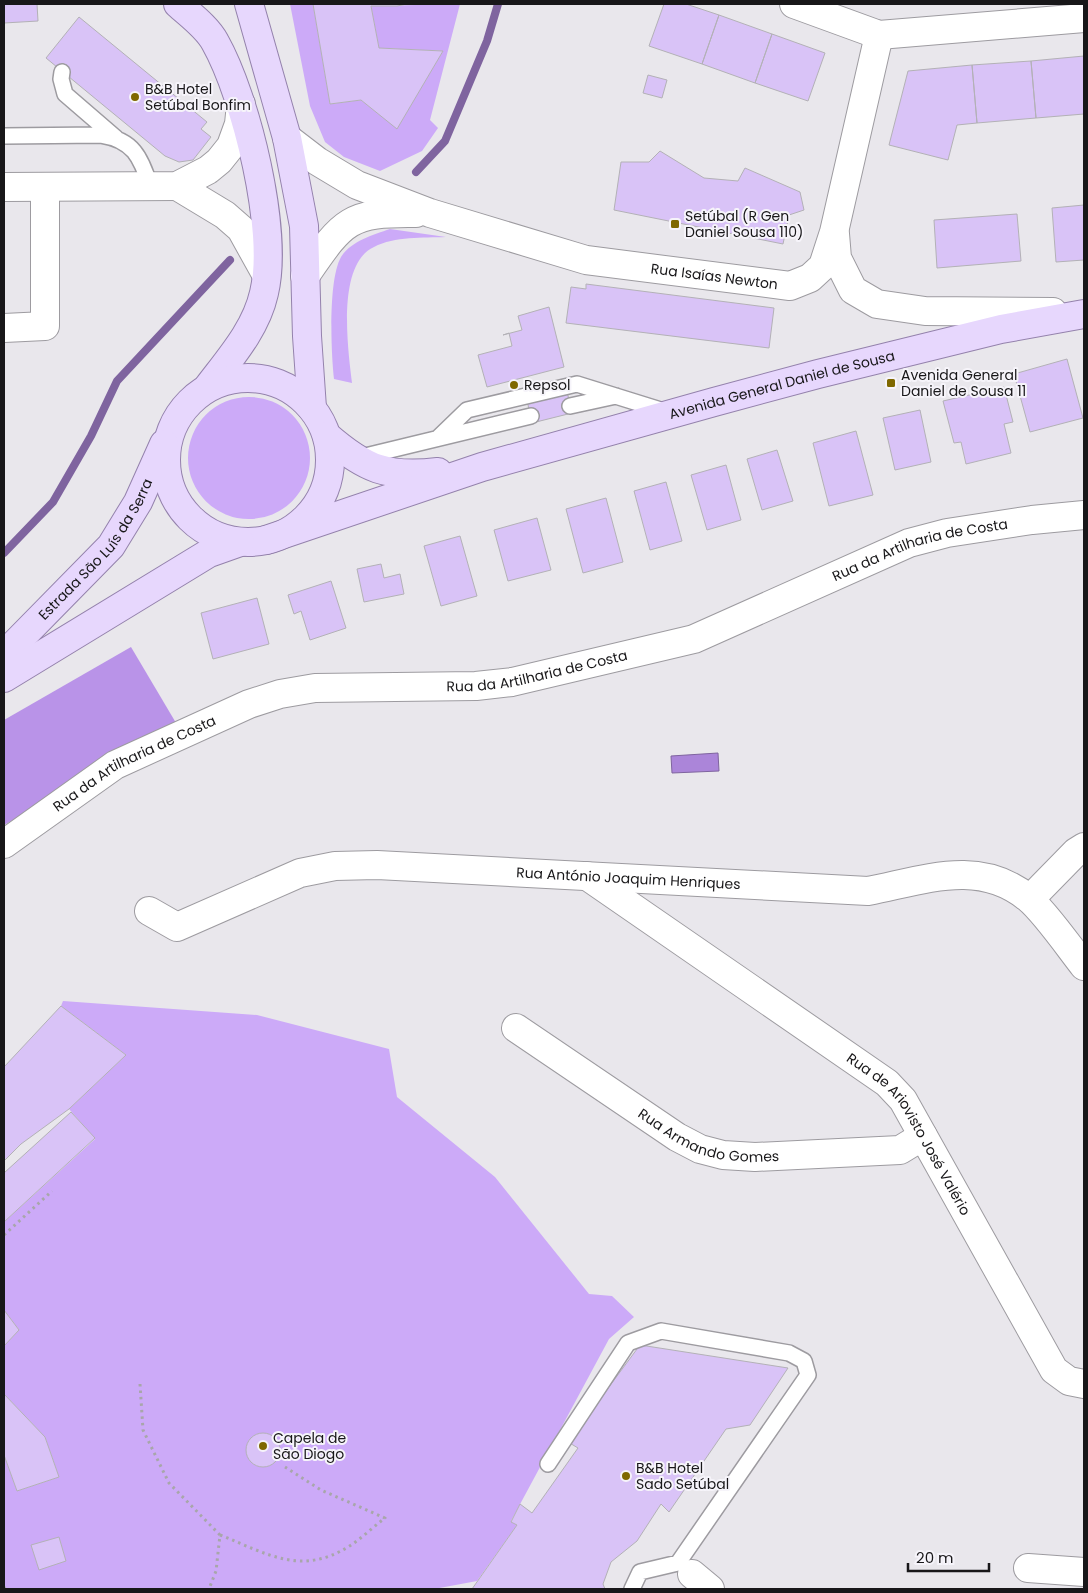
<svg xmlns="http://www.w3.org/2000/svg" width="1088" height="1593" viewBox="0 0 1088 1593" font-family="Poppins,sans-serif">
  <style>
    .green { fill: #ccaaf8 }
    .forest { fill: #b993e8 }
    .water { fill: #ab85d9; stroke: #7f649f }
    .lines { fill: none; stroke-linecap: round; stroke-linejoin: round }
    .stream { stroke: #7f649f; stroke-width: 8 }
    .building { fill: #d9c3f7; stroke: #b3b1b6 }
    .lane-casing { stroke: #9d9ba0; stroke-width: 18 }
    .street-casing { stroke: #9d9ba0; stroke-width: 30 }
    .primary-casing { stroke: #9482ac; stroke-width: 30 }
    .path { stroke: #a8a6aa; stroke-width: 3; stroke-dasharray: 2.5 4; stroke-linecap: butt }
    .lane { stroke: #fff; stroke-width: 15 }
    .street { stroke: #fff; stroke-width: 28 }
    .primary { stroke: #e7d7fd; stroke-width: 28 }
    .poi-dot { fill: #7f6800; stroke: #f6f4fa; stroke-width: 2 }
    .labels { text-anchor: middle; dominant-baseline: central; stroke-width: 4; stroke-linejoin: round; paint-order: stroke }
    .poi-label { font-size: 14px; fill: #181719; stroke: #f6f4fa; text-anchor: start }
    .street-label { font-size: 14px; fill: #181719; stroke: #f6f4fa }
  </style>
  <rect width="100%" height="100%" fill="#e9e7ec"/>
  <path class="green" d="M290,4H313L330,104L361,100L397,128L443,51L379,48L371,6L460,4L430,120L438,128L422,151L380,171L344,157L325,142L310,106Z
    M390,229L446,237C423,238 395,236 374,247C336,264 348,350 352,383L334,379C331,353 328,280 341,257C351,241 373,235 390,229Z
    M188 458a61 61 0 1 1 122 0a61 61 0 1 1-122 0Z
    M63,1001L257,1015L389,1049L397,1097L495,1177L589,1294L612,1296L634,1317L609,1339L511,1521L517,1525L477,1581L434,1589H4V1455L17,1491L59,1477L45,1437L4,1394V1346L19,1330L4,1310V1222L95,1139L69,1109L126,1055L61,1006Z"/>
  <path class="forest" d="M131,647L179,728L4,825V720Z"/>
  <path class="water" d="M718,753L719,771L672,773L671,756Z"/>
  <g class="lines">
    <path class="stream" d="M416,172L445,141L487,41L498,4
      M4,553L53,502L91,436L117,381L230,260"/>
  </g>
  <path class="building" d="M4,4H37L38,21L4,23Z
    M313,4H407L397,6H371L379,48L443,51L397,129L361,100L330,104Z
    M664,4H686L719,15L702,64L649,46Z
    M719,15L772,34L755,83L702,64Z
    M79,17L207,122L201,129L211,137L193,160L179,162L165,156L46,58Z
    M772,34L825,53L808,101L755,83Z
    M1084,56V114L1036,118L1031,61Z
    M1031,61L1036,118L977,123L972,65Z
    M972,65L977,123L957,125L948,160L889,145L908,71Z
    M648,75L667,80L662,98L643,93Z
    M660,151L704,178L738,181L745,168L800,192L804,210L789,215L783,244L614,210L621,162H649Z
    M1084,205V260L1056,262L1052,208Z
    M1017,214L1021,261L937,268L934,220Z
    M586,284L774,308L769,348L566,323L571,287L586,289Z
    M549,307L564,367L487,387L478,355L512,346L509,333L503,335L522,330L518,316Z
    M1067,359L1083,418L1030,432L1014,374Z
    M566,387L572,413L532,423L526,396Z
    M1004,387L1013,422L1004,424L1011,453L966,464L961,442L954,443L943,401Z
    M920,410L931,462L895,470L883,418Z
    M856,431L873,495L829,506L813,443Z
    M777,450L793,501L762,510L747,459Z
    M726,465L741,520L707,530L691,475Z
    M666,482L682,541L650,550L634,491Z
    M606,498L623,562L583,573L566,509Z
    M537,518L551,570L508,581L494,530Z
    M460,536L477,596L441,606L424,546Z
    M381,564L384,578L400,574L404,594L364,602L357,569Z
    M331,581L346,628L310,640L301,611L294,614L288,595Z
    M257,598L269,644L213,659L201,613Z
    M61,1006L126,1055L69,1109L21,1144L4,1161V1067Z
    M71,1112L95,1138L4,1222V1173Z
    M4,1310L19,1330L4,1346Z
    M640,1345L788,1368L750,1425L726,1429L669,1512L661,1504L637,1541L611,1562L603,1584L605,1589H472L517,1525L511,1522L520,1504L532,1513L578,1448L568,1442Z
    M4,1394L45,1437L59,1477L17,1491L4,1455Z
    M246 1450a17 17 0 1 1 34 0a17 17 0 1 1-34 0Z
    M59,1537L66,1561L39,1570L31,1545Z"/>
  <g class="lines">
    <defs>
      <path id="lane" d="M62,72L61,79L65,94L116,138
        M4,136L101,135C133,140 141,157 150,186
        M570,406L616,396
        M438,438L467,410L577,384L667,412
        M357,458L531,416
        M548,1464L628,1343L661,1331L789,1353L804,1361L808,1375L678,1563L640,1572L632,1589"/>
      <g id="street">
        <path d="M794,4L879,35L1084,18"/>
        <path id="s1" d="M287,138L317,161L357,185L430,213L586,260L790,286L810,278L823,266L834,232L879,35"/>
        <path d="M177,186L225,215L241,229L266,274"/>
        <path d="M4,187L177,186L208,170L219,161L231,146L239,124L241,104"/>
        <path d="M835,234L837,258L853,290L877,304L925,311L1053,312"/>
        <path d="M305,276C343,221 348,212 416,213"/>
        <path d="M4,328L45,326V187"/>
        <path id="s2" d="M4,844L115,765L249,704L280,694L315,688L476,686L512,682L694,639L909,543L947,533L1032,520L1084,515"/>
        <path id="s3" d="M587,876L887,1083L903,1100L1054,1370L1069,1381L1084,1384"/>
        <path d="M1030,899L1076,852L1084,847"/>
        <path id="s4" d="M149,911L177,927L300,873L335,866L377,865L868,891C925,880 979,858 1028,898C1045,912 1069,947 1084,966"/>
        <path id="s5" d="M516,1028L677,1137L700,1149L723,1155L755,1157L900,1150L923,1136"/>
        <path d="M1028,1568L1084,1572"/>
        <path d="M692,1574L710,1589"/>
      </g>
      <g id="primary">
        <path d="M178,4C190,15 207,27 215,42C246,97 279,231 264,293C256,329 230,358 208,387"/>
        <path d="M249,4L287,138L304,226L307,336L312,408"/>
        <circle cx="248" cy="460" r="82"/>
        <path d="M327,436C365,469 387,478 438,472"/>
        <path id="s6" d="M266,540L482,467L714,402L818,374L1001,329L1084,314"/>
        <path id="s7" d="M4,655L111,546L138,502L164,444"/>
        <path d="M4,678L209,553L240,542"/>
      </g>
    </defs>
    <use href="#lane" class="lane-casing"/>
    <use href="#street" class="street-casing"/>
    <use href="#primary" class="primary-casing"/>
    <path class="path" d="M4,1235L52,1191
      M140,1384L143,1430L169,1483L220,1535L216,1571L209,1589
      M220,1535C268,1554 300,1576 348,1547C361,1539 373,1527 385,1518L321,1490L285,1467
      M4,1587L5,1589"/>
    <use href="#lane" class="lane"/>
    <use href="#street" class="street"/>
    <use href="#primary" class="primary"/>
  </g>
  <g class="poi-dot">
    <circle cx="135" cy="97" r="5"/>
    <rect x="670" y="219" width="10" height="10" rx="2.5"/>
    <rect x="886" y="378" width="10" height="10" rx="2.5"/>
    <circle cx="514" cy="385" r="5"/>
    <circle cx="263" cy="1446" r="5"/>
    <circle cx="626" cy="1476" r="5"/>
  </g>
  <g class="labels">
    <g class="poi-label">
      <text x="145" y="89">B&amp;B Hotel<tspan x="145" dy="16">Setúbal Bonfim</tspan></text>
      <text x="685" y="216">Setúbal (R Gen<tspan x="685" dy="16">Daniel Sousa 110)</tspan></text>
      <text x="901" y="375">Avenida General<tspan x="901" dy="16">Daniel de Sousa 11</tspan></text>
      <text x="524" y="385">Repsol</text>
      <text x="273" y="1438">Capela de<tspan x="273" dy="16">São Diogo</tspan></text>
      <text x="636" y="1468">B&amp;B Hotel<tspan x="636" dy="16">Sado Setúbal</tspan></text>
    </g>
    <g class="street-label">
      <text stroke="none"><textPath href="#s1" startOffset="455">Rua Isaías Newton</textPath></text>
      <text stroke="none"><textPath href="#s6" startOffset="539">Avenida General Daniel de Sousa</textPath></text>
      <text stroke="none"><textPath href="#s7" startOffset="141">Estrada São Luís da Serra</textPath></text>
      <text stroke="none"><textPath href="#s2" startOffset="980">Rua da Artilharia de Costa</textPath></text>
      <text stroke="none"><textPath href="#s2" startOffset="575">Rua da Artilharia de Costa</textPath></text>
      <text stroke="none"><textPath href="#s2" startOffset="154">Rua da Artilharia de Costa</textPath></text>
      <text stroke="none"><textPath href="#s4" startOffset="496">Rua António Joaquim Henriques</textPath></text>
      <text stroke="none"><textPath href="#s5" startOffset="225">Rua Armando Gomes</textPath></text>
      <text stroke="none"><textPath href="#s3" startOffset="418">Rua de Ariovisto José Valério</textPath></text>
    </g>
  </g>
  <rect width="1088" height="1593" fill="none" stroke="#181719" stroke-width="10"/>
  <path d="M908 1563v8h81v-8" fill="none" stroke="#181719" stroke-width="2.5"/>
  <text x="916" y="1563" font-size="15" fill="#181719" stroke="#f6f4fa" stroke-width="4" paint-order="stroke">20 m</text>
</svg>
